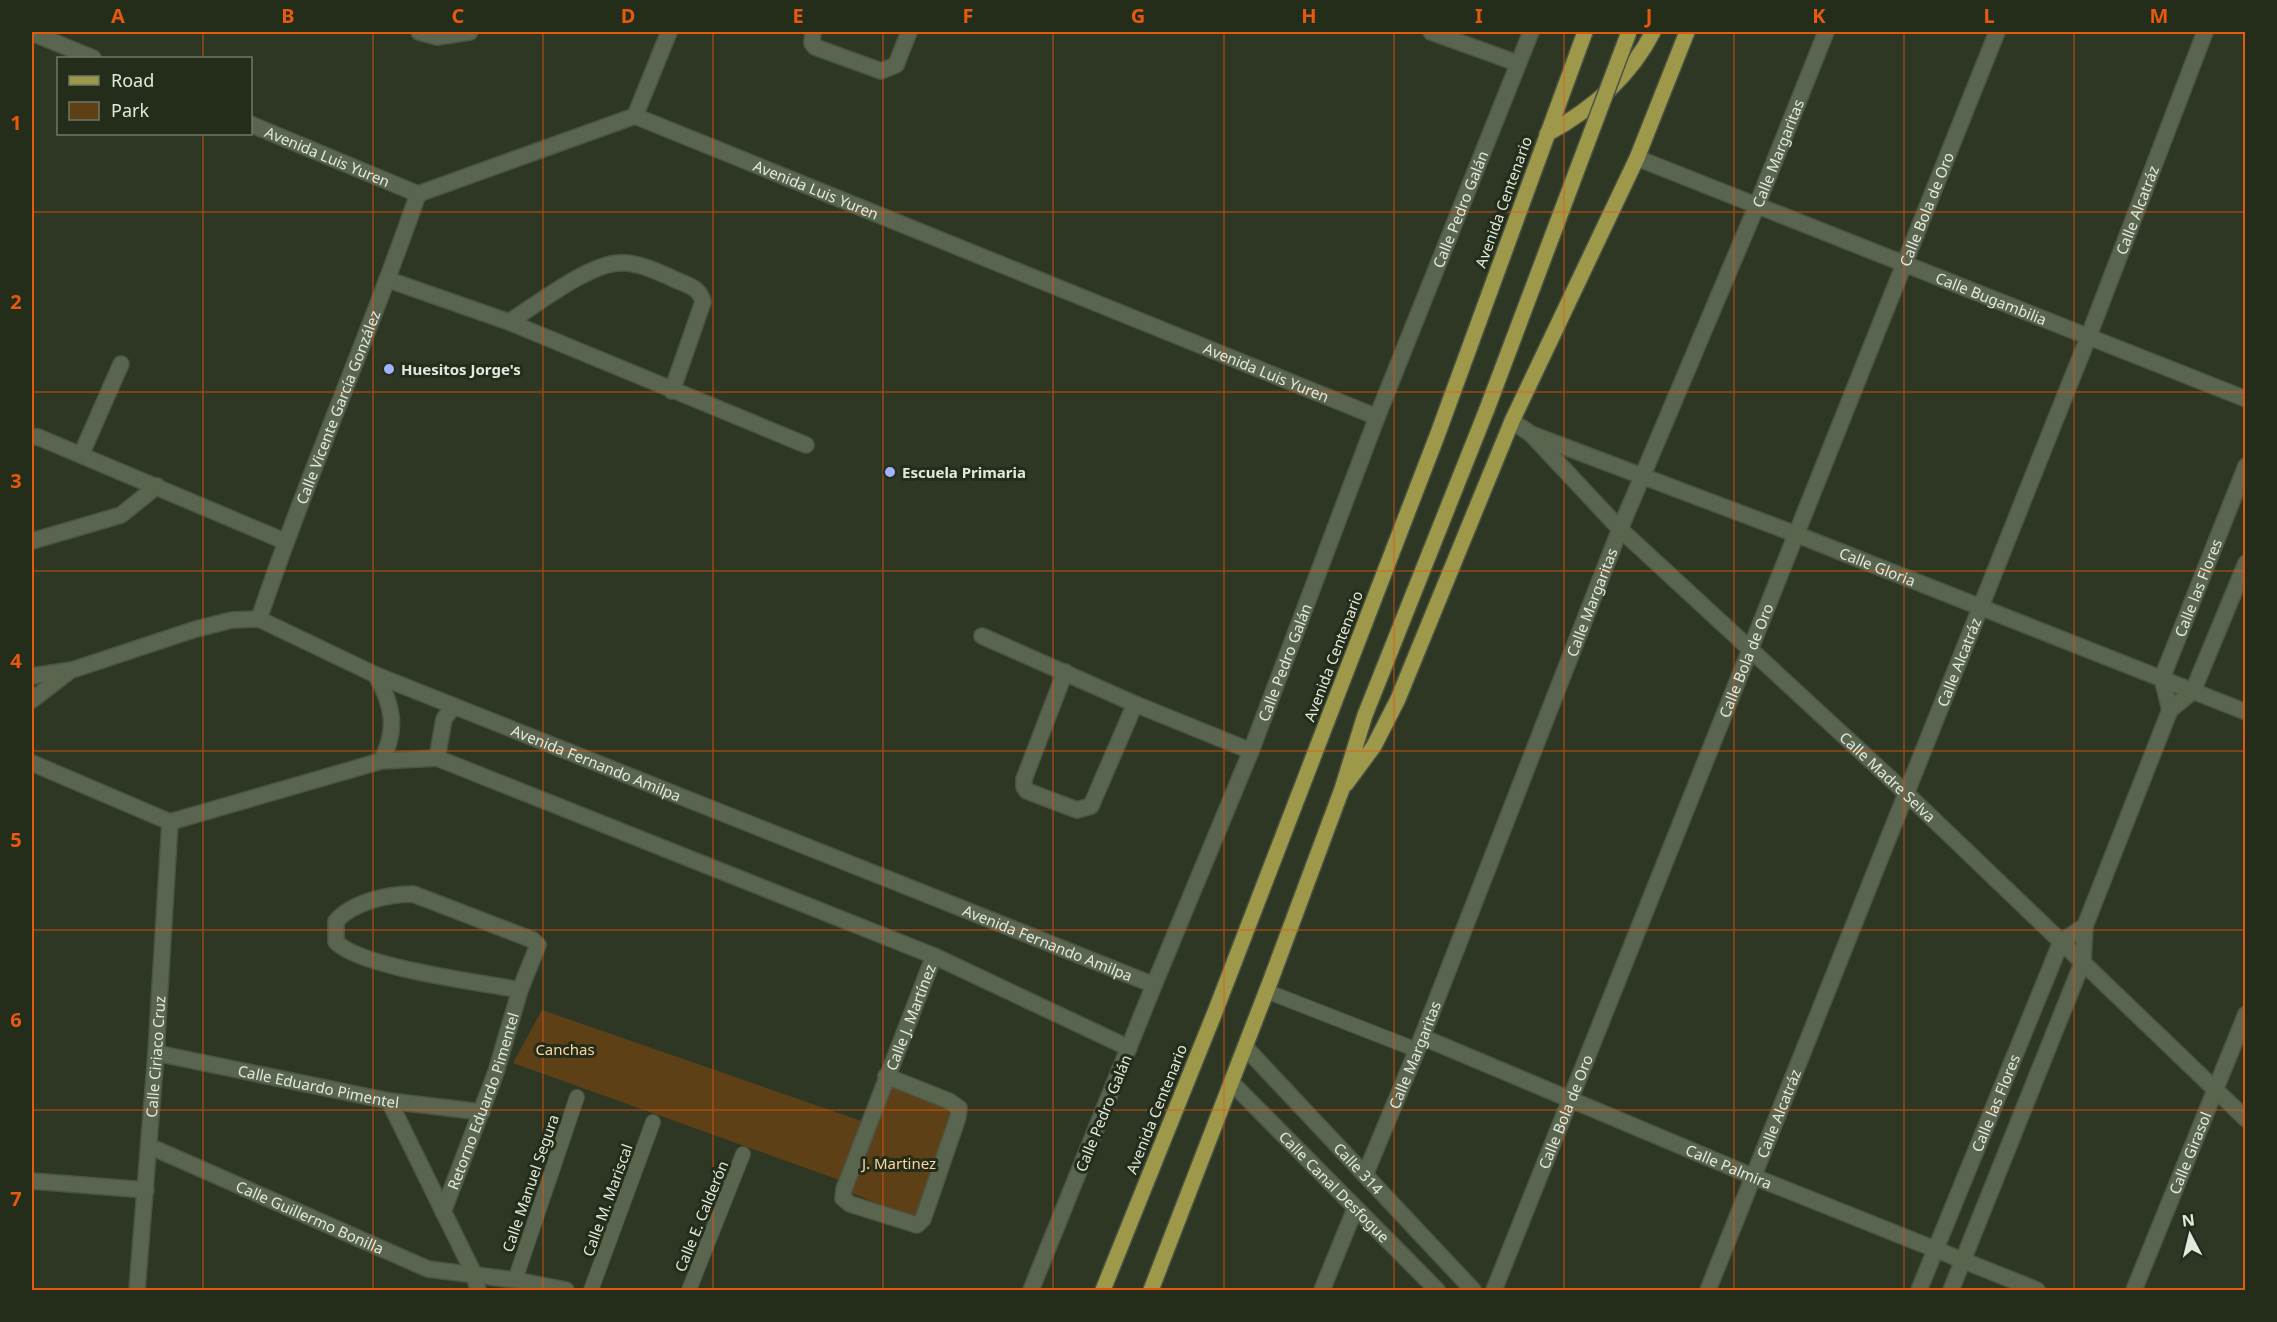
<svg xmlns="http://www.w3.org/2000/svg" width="2277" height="1322" viewBox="0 0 2277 1322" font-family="'Noto Sans',sans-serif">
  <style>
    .green { fill: #5e4017 }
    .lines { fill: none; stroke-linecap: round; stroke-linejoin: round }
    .pedestrian-casing { stroke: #4b5342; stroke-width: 16 }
    .minor-casing { stroke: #4b5342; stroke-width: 18 }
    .tertiary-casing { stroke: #4b5342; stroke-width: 18 }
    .primary-casing { stroke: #4b5342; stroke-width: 18 }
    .pedestrian { stroke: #5a6550; stroke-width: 14 }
    .minor { stroke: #5a6550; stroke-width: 15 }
    .tertiary { stroke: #5a6550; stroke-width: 15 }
    .primary { stroke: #9e994a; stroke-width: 15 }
    .primary-bridge-casing { stroke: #4b5342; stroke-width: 18; stroke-linecap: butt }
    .primary-bridge { stroke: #9e994a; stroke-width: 15 }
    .grid { fill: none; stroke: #e8590c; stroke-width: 1.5; stroke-opacity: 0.55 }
    .poi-dot { fill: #a0b3fd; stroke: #242c1a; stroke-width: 2 }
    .labels { text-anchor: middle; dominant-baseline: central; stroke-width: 6; stroke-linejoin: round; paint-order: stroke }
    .street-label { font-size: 15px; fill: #e2e8dd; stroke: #242c1a }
    .poi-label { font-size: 15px; font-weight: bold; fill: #e2e8dd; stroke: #242c1a; text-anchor: start }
    .park-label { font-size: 15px; fill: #ffd6a3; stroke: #242c1a }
    .neatline { fill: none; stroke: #e8590c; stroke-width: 2 }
    .grid-label { font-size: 20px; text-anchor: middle; font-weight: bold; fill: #e8590c }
  </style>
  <rect width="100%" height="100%" fill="#2d3724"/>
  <path class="green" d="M542,1010L876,1126L895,1082L966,1112L923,1223L850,1192L853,1185L513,1063Z"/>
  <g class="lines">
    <defs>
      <path id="pedestrian" d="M1266,991L1417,1050
        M515,1280L577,1097
        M591,1290L653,1122
        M689,1290L743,1154"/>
      <g id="minor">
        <path d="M419,32L437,37L470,32"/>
        <path d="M813,32L812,43L815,47L881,71L896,65L909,32"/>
        <path d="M1431,32L1517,63"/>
        <path d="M32,33L93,58"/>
        <path d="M635,116L669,32"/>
        <path id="s1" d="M250,124L418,194L635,116L1377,417"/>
        <path id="s2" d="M1637,158L2246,399"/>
        <path d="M389,280L509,322L806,445"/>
        <path d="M509,322C536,305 587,265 618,263C636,261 661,273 676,280C688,285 700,288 703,302L672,391"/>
        <path id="s3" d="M1512,421L1531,434L1798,535L2246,712"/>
        <path id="s4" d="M1531,434L1620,529L1907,794L2246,1119"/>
        <path d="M32,437H38L284,541"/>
        <path d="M81,455L121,364"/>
        <path d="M32,541L121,515L157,486"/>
        <path id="s5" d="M259,619C307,475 369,337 418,194"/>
        <path d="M982,636L1135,704L1251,751"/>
        <path d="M1065,672L1024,779V787L1027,791L1077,810L1091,806L1135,704"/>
        <path id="s6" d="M2170,710L2162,678L2246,466"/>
        <path id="s7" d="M1154,985L1251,751L1377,417L1531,32"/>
        <path id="s8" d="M1422,1037L1752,1176L2037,1290"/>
        <path id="s9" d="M156,1053L389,1101L482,1112"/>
        <path id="s10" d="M886,1076L949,1101L959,1108L958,1117L923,1219L917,1225L850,1204L843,1198L844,1189L934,956"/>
        <path d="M389,1101L474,1274L478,1290"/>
        <path id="s11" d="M149,1146L428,1269L515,1280L566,1290"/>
        <path id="s12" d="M1365,1175L1417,1050L1620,529L1757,205L1826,32"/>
        <path d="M32,1181L146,1190"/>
        <path id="s13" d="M443,1212L496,1072L520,990L538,945L533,940L413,894C388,894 353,902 336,921V942C362,968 479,982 520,990"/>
        <path d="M1322,1290L1355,1209"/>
        <path id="s14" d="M1494,1290L1997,32"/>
        <path id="s15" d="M1708,1290L2088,338L2205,32"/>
        <path id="s16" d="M1919,1290L2061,942L2085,926"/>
        <path d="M1951,1290L2083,961L2085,926L2170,710L2193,691L2246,563"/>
        <path id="s17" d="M2134,1290L2246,1014"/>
      </g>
      <g id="tertiary">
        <path d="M376,675C393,705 398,730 381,761"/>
        <path id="s18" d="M32,676L72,670L196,629L232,620L259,619L376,675L1154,985L1031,1290"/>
        <path d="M32,700L67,673"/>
        <path d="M437,758L444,719L453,707"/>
        <path d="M32,763L170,822L381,761L437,758L934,956L1129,1048"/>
        <path id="s19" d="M1245,1047L1473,1290"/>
        <path id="s20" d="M1231,1082L1437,1290"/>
        <path id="s21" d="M137,1290L156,1053L170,822"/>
      </g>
      <path id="primary" d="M1547,134C1591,110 1630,77 1653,32
        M1346,784L1374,746L1398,699L1512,421L1637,158L1687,32
        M1103,1290L1215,1012L1437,436L1585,32
        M1151,1290L1270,982L1342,789L1365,715L1487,409"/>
    </defs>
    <use href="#pedestrian" class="pedestrian-casing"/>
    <use href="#minor" class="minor-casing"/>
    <use href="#tertiary" class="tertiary-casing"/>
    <use href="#primary" class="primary-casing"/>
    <use href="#pedestrian" class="pedestrian"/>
    <use href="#minor" class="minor"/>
    <use href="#tertiary" class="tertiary"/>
    <use href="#primary" class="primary"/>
    <defs>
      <path id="primary-bridge" d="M1487,409L1629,32"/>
    </defs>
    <use href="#primary-bridge" class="primary-bridge-casing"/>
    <use href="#primary-bridge" class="primary-bridge"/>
  </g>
  <path class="grid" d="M203,32V58M373,32V1290M543,32V1290M713,32V1290M883,32V1290M1053,32V1290M1224,32V1290M1394,32V1290M1564,32V1290M1734,32V1290M1904,32V1290M2074,32V1290M203,134V1290M32,212H2246M32,392H2246M32,571H2246M32,751H2246M32,930H2246M32,1110H2246"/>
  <g class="poi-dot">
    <circle cx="389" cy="369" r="6"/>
    <circle cx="890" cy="472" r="6"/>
  </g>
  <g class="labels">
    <g class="street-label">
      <text stroke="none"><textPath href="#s12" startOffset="1102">Calle Margaritas</textPath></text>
      <text stroke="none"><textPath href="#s1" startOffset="84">Avenida Luis Yuren</textPath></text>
      <text stroke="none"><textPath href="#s1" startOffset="608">Avenida Luis Yuren</textPath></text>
      <text transform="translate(1503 202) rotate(-70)">Avenida Centenario</text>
      <text stroke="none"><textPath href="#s7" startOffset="834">Calle Pedro Galán</textPath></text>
      <text stroke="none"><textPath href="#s14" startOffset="1164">Calle Bola de Oro</textPath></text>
      <text stroke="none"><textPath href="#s15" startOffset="1162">Calle Alcatráz</textPath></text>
      <text stroke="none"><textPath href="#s2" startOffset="381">Calle Bugambilia</textPath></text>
      <text stroke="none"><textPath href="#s1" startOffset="1094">Avenida Luis Yuren</textPath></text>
      <text stroke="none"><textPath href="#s5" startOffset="226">Calle Vicente García González</textPath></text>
      <text stroke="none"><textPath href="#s3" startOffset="394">Calle Gloria</textPath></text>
      <text stroke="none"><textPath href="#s6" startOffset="130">Calle las Flores</textPath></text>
      <text stroke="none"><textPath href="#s12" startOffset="616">Calle Margaritas</textPath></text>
      <text transform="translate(1333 656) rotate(-69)">Avenida Centenario</text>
      <text stroke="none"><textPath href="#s14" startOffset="678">Calle Bola de Oro</textPath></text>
      <text stroke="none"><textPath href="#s15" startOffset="676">Calle Alcatráz</textPath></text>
      <text stroke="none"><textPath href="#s7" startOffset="348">Calle Pedro Galán</textPath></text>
      <text stroke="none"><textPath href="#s18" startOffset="602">Avenida Fernando Amilpa</textPath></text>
      <text stroke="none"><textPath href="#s4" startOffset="495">Calle Madre Selva</textPath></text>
      <text stroke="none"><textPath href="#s18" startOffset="1088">Avenida Fernando Amilpa</textPath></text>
      <text stroke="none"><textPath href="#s10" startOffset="478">Calle J. Martínez</textPath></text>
      <text stroke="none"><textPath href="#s12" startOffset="130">Calle Margaritas</textPath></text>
      <text stroke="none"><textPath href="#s21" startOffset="234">Calle Ciriaco Cruz</textPath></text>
      <text stroke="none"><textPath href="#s9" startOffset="166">Calle Eduardo Pimentel</textPath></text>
      <text stroke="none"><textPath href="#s13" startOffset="118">Retorno Eduardo Pimentel</textPath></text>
      <text stroke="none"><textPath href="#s16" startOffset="202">Calle las Flores</textPath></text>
      <text transform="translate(1156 1109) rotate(-68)">Avenida Centenario</text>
      <text stroke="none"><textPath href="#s14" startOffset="192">Calle Bola de Oro</textPath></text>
      <text transform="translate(1103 1113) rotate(-68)">Calle Pedro Galán</text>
      <text stroke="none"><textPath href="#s15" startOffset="190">Calle Alcatráz</textPath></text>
      <text stroke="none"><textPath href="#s17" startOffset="148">Calle Girasol</textPath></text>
      <text stroke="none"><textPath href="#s8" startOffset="333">Calle Palmira</textPath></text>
      <text stroke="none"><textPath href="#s19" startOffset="166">Calle 314</textPath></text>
      <text transform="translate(530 1183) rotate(-71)">Calle Manuel Segura</text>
      <text stroke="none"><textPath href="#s20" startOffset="147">Calle Canal Desfogue</textPath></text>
      <text transform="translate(607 1200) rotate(-70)">Calle M. Mariscal</text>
      <text stroke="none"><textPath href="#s11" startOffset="176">Calle Guillermo Bonilla</textPath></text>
      <text transform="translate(701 1216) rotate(-68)">Calle E. Calderón</text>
    </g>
    <g class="poi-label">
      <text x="401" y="369">Huesitos Jorge's</text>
      <text x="902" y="472">Escuela Primaria</text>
    </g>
    <g class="park-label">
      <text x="565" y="1049">Canchas</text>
      <text x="899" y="1163">J. Martinez</text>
    </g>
  </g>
  <rect width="2277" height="1322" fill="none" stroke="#242c1a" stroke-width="66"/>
  <rect x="57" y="57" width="195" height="78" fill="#242c1a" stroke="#707768" stroke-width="1.5"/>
  <rect x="69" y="76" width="30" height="9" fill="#9e994a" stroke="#707768" stroke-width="1.5"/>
  <text x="111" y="87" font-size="18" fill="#e2e8dd">Road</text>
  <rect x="69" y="102" width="30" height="18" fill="#5e4017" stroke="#707768" stroke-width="1.5"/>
  <text x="111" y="117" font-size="18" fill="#e2e8dd">Park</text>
  <g transform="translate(2190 1235) rotate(353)" stroke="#242c1a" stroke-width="4.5" paint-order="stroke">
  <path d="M0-4.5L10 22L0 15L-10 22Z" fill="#e2e8dd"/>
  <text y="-9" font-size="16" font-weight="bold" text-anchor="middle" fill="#e2e8dd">N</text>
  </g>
  <rect x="33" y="33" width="2211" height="1256" class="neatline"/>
  <g class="grid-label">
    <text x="118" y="23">A</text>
    <text x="288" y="23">B</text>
    <text x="458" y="23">C</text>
    <text x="628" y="23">D</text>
    <text x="798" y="23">E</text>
    <text x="968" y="23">F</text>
    <text x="1138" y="23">G</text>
    <text x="1309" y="23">H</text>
    <text x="1479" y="23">I</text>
    <text x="1649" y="23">J</text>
    <text x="1819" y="23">K</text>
    <text x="1989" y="23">L</text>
    <text x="2159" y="23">M</text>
    <text x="16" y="130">1</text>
    <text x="16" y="309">2</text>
    <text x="16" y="488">3</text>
    <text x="16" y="668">4</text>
    <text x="16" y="847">5</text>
    <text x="16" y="1027">6</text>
    <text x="16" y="1206">7</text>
  </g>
</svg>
